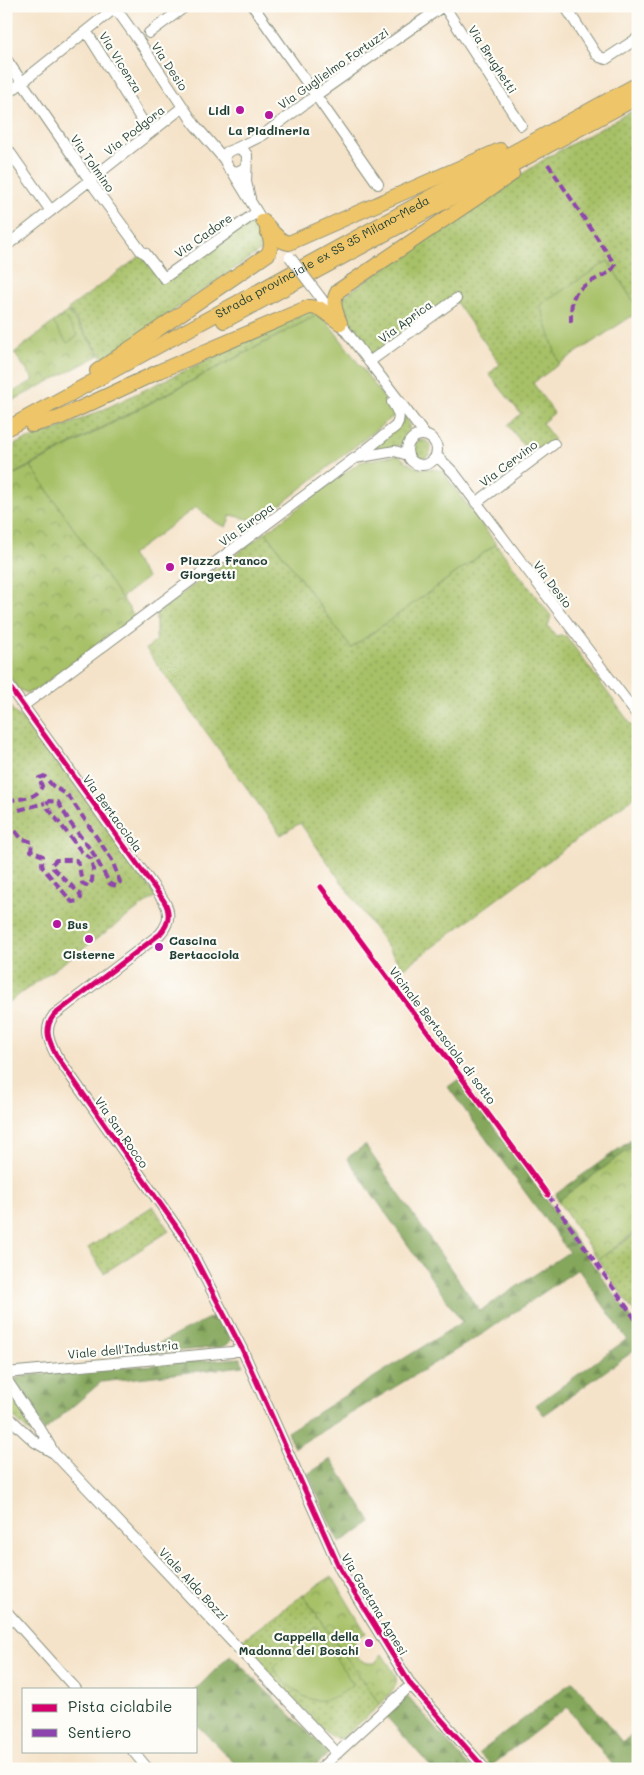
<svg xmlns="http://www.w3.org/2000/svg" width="644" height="1775" viewBox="0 0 644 1775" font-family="Mali,sans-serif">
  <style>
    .grass { fill: url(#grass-dots); stroke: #637f4e }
    .forest { fill: url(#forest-firs); stroke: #527248 }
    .park { fill: url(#park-crowns); stroke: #637f4e }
    .pitch { fill: #a7c167; stroke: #637f4e }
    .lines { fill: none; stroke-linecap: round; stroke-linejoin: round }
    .minor-casing { stroke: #8a907e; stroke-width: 12 }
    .highway-casing { stroke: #8a907e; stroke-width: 16 }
    .minor { stroke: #fff; stroke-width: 10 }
    .highway { stroke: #eec569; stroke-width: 14 }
    .minor-bridge-casing { stroke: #8a907e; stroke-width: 12; stroke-linecap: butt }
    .minor-bridge { stroke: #fff; stroke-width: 10 }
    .quiet { stroke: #8e44ad; stroke-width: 4; stroke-dasharray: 8 4; stroke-linecap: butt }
    .cycleway-casing { stroke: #fdfcf7; stroke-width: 8 }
    .cycleway { stroke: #d6006c; stroke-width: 5 }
    .poi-dot { fill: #b5179e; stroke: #fdfcf7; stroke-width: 2 }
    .labels { text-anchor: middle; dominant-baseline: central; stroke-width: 4.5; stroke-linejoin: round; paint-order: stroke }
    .street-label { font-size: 12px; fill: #1f3d34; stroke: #fdfcf7 }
    .poi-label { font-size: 12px; font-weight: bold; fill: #1f3d34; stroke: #fdfcf7; text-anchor: start }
  </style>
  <defs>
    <pattern id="grass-dots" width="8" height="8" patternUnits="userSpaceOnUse" patternTransform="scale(1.25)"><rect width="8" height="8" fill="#a7c167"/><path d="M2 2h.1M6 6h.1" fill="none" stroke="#879e56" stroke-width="1.8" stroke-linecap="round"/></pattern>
    <pattern id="forest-firs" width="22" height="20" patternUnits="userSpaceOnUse" patternTransform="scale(1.25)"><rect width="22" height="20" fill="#85a75c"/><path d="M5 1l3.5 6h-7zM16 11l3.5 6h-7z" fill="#6c894d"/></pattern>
    <pattern id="park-crowns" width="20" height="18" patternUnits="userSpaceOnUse" patternTransform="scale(1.25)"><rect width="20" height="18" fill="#a7c167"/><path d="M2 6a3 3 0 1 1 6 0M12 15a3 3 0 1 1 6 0" fill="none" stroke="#879e56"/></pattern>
  </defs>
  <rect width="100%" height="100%" fill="#fdfcf7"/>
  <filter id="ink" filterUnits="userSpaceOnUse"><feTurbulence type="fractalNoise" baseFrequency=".02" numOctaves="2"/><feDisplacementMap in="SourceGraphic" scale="10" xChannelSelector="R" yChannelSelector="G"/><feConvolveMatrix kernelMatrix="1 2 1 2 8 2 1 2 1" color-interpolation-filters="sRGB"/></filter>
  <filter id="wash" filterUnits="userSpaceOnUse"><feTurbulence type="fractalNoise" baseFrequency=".0096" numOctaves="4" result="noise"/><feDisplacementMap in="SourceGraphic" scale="20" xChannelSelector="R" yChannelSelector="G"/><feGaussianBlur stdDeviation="1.12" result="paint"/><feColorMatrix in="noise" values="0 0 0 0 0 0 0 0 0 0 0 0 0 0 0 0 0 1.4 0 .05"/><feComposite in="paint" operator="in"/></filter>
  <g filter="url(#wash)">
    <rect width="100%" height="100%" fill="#f5e3c9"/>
    <path class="grass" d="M638,108V309L608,261L541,305L559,364L533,383L554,413L542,423L554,439L532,457L508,425L521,414L489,374L500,364L456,302L372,357C361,342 333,314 344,296L546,158Z
      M253,218C261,229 266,237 261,250L104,359L68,309L143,254L164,282Z
      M310,311L321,313L6,478V449L22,441L58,429L98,412Z
      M401,413C407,418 410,424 409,431C408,449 383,448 369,451Z
      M413 449a9 9 0 1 1 18 0a9 9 0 1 1-18 0Z
      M266,532L351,648L496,544L551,616L548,626L555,636H566L638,734V794L403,969L300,823L281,835L146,649L156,641V613Z
      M6,692C10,696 9,699 10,704C12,713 21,718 29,722L156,896L6,1004Z
      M153,1206L169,1231L104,1273L88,1248Z
      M638,1232V1318L598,1260Z
      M6,1387L38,1434L37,1436L32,1435L6,1410Z
      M303,1595L380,1705L341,1739L333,1737L327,1733L238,1643Z"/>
    <path class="forest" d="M459,1079L638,1327V1354L635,1350L544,1415L536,1405L627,1339L578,1269L484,1333L294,1448L287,1432L462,1322L347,1158L365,1145L480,1311L569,1252L448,1087Z
      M638,1135V1143L558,1201L556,1194Z
      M217,1314L231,1340L228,1344L221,1347L136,1355Z
      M240,1358L244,1366L101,1382L44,1431L15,1383L16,1379L20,1377L40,1374Z
      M331,1459L371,1522L339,1543L308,1474Z
      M230,1655L329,1753L313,1769H240L196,1724V1689Z
      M573,1681L622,1742L638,1731V1750L634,1753L638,1758V1769H616L567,1707L491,1766L479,1753Z
      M407,1695L471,1769H430L431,1767L385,1715Z"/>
    <path class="park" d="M68,311L100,355L6,404V396L34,380L14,353Z
      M31,466L135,617L36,690L27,693L18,689L6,671V478Z
      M638,1143V1230L598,1260L558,1201Z
      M332,1576L366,1633L356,1638C352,1653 359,1665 375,1663L382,1654C400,1682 403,1679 380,1705L303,1595Z"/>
    <path class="pitch" d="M608,261L638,309V312L559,364L540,305Z
      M321,313L396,414L261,520L254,519L253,520L231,515L226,527L217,523L196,507L131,555L147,578L121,598L31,466Z
      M64,316L78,336L67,343L53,322Z
      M398,455C405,460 411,467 420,468C429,470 435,468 445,472L448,479L496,544L351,648L266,532L360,462Z
      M315,1627L353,1684C346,1689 338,1696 329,1699C306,1706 286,1684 273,1668Z"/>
  </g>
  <g filter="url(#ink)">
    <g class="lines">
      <defs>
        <path id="minor" d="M114,6L139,41L195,125L224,159
          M253,6L378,184
          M444,6L521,125
          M565,6L596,54L600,57L606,59L638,38
          M86,31L150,133
          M149,33L186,6
          M6,59L95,188L141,251L145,253L164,278L257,212
          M6,95L115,8
          M6,147L51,211
          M237,148L263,135L315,96L443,6
          M246,166C241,172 236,173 229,169L224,159L227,152L237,148L244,151L247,155L246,182L250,198
          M232,171L260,217
          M6,246L183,107
          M320,297L425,435
          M369,362L456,299
          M407 450a15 15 0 1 1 30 0a15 15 0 1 1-30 0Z
          M436,455L454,473L638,716
          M356,458L396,426C402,417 397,410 392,402
          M476,503L554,444
          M6,682L164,901C171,913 169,924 160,934L54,1015C43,1029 49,1041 56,1055L185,1239L242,1349L340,1569L411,1685L485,1769
          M23,706L355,458L395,451L408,455
          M6,1373L232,1352L242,1349
          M6,1379L42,1432L54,1453L337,1753
          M6,1415L35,1442L52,1452
          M6,1611L76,1689
          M133,1751L148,1769
          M320,1769L411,1685"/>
        <g id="highway">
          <path d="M263,221C271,229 278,242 289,243L500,150"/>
          <path d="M224,321L638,97"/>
          <path d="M340,323C336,312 331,302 338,291L512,174"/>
          <path d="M97,371L268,254C273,244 271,240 267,230"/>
          <path d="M32,425L59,418L160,371L309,307L319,308L340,323"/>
          <path id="s1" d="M6,429L638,84"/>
        </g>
      </defs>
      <use href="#minor" class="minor-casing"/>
      <use href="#highway" class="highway-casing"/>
      <use href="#minor" class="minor"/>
      <use href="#highway" class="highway"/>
      <defs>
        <path id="minor-bridge" d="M290,257L320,297"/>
      </defs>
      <use href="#minor-bridge" class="minor-bridge-casing"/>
      <use href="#minor-bridge" class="minor-bridge"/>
      <path class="quiet" d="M548,164L615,265C612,271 607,274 600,277C573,291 571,293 571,323
        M19,810L45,803
        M6,824L12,827L21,838L32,842L31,851L43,856L42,864L43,868L72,902L78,901L81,898L80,894L53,868L52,864L56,860H76L79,865L82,883L88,886L92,881L93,869L91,859L81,851L48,808L47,804L49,801L58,802L71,824L93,853L110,884L116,886L120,882L112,860L70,798L66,794L53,786L44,776L39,778L42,786C37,799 23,798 12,800
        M548,1195L638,1323"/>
      <defs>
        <path id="cycleway" d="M6,682L164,901C171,913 169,924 160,934L54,1015C43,1029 49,1041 56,1055L185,1239L242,1349L340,1569L411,1685L485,1769
          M321,887L548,1195"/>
      </defs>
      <use href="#cycleway" class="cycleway-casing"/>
      <use href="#cycleway" class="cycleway"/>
    </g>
  </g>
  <g class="poi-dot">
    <circle cx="240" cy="110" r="5"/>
    <circle cx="269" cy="115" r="5"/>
    <circle cx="170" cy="567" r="5"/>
    <circle cx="57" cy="924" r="5"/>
    <circle cx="89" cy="939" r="5"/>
    <circle cx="159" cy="947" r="5"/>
    <circle cx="369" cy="1643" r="5"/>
  </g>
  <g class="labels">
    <g class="street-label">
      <text transform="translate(493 59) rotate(57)">Via Brughetti</text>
      <text transform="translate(121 62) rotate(58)">Via Vicenza</text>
      <text transform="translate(170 66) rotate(57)">Via Desio</text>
      <text transform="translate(333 68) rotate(-35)">Via Guglielmo Fortuzzi</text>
      <text transform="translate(134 130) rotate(-38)">Via Podgora</text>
      <text transform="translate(93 163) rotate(55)">Via Tolmino</text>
      <text transform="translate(203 235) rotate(-35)">Via Cadore</text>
      <text stroke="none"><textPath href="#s1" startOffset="360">Strada provinciale ex SS 35 Milano-Meda</textPath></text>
      <text transform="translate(405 321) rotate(-36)">Via Aprica</text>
      <text transform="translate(508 463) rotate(-37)">Via Cervino</text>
      <text transform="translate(246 524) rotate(-36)">Via Europa</text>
      <text transform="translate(553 584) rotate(53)">Via Desio</text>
      <text transform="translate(113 813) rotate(54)">Via Bertacciola</text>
      <text transform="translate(443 1035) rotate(53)">Vicinale Bertasciola di sotto</text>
      <text transform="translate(122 1132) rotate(55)">Via San Rocco</text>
      <text transform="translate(123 1349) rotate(-5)">Viale dell'Industria</text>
      <text transform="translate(194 1584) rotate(47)">Viale Aldo Bozzi</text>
      <text transform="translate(375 1604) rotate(59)">Via Gaetana Agnesi</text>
    </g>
    <g class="poi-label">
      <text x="230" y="110" text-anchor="end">Lidl</text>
      <text x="269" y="130" text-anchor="middle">La Piadineria</text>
      <text x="180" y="560">Piazza Franco<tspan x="180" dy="14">Giorgetti</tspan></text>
      <text x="67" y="924">Bus</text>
      <text x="169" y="940">Cascina<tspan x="169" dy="14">Bertacciola</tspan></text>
      <text x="89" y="954" text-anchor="middle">Cisterne</text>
      <text x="359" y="1636" text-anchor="end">Cappella della<tspan x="359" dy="14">Madonna dei Boschi</tspan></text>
    </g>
  </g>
  <rect width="644" height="1775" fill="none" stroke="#fdfcf7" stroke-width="25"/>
  <rect x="22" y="1688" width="175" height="65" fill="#fdfcf7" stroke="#a4b0a9"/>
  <rect x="32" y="1704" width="25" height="8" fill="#d6006c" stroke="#a4b0a9"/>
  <text x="68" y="1712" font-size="15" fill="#1f3d34">Pista ciclabile</text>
  <rect x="32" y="1729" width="25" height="8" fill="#8e44ad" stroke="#a4b0a9"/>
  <text x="68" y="1738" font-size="15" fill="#1f3d34">Sentiero</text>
</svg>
